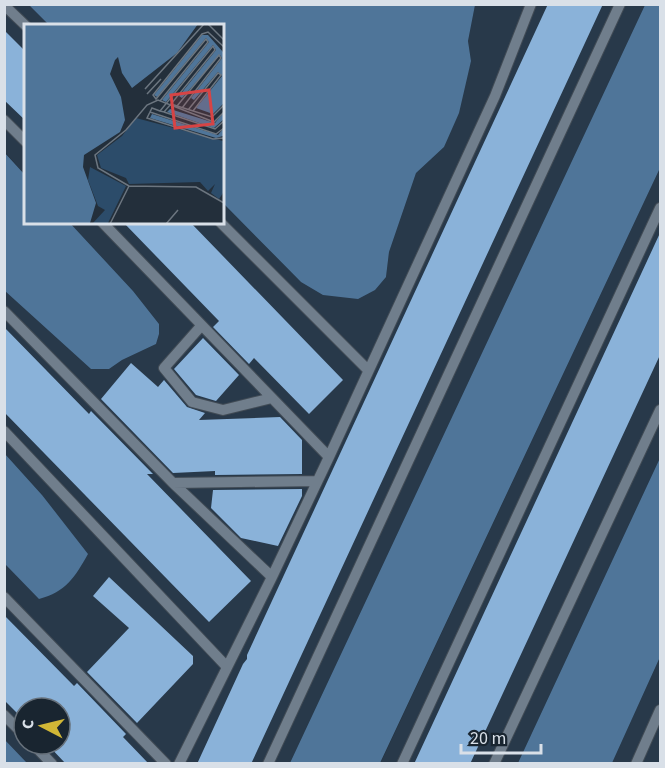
<svg xmlns="http://www.w3.org/2000/svg" width="665" height="768" font-family="'Source Sans 3',sans-serif">
	<style>
		.built { fill: #28394a; fill-rule: evenodd }
		.water { fill: #4f7599 }
		.building { fill: #8ab2d9 }
		.lines { fill: none; stroke-linecap: round; stroke-linejoin: round }
		.lane-casing { stroke: #414b55; stroke-width: 12 }
		.lane { stroke: #707e8c; stroke-width: 10 }
		.inset-road { fill: none; stroke: #6c7680; stroke-width: 1.5 }
		.view { fill: #d64445; fill-opacity: 0.15; stroke: #d64445; stroke-width: 3 }
		.inset-edge { fill: none; stroke: #d9e0e8; stroke-width: 3 }
	</style>
	<rect width="100%" height="100%" fill="#232f3b"/>
	<path class="built" d="M 5,5 L 29,5 L 49,25 L 26,26 L 25,175 L 5,152 Z
		M 475,5 L 645,5 L 290,763 L 27,763 L 5,740 L 5,564 L 39,598 L 42,495 L 5,454 L 5,291 L 91,369 L 109,369 L 122,360 L 156,344 L 159,334 L 159,324 L 133,291 L 69,222 L 222,222 L 222,202 L 301,282 L 386,277 L 389,252 L 416,173 L 444,147 L 471,61 L 468,41 ZM 24,708 L 60,708 L 60,744 L 24,744 Z
		M 660,168 L 660,458 L 518,763 L 380,764 Z
		M 660,657 L 660,763 L 612,763 Z"/>
	<path class="water" d="M 29,5 L 475,5 L 468,41 L 471,61 L 459,113 L 444,147 L 416,173 L 389,252 L 386,277 L 375,290 L 358,299 L 323,295 L 301,282 L 222,202 L 222,26 L 49,25 Z
		M 645,5 L 660,5 L 660,168 L 380,763 L 290,763 Z
		M 4,152 L 25,175 L 26,222 L 69,222 L 133,291 L 159,324 L 159,334 L 156,344 L 122,360 L 109,369 L 91,369 L 5,291 Z
		M 5,454 L 42,495 L 88,554 C 75,577 66,592 39,599 L 5,564 Z
		M 660,458 L 660,657 L 612,763 L 518,763 Z
		M 4,740 L 5,740 L 27,763 L 5,763 Z"/>
	<path class="building" d="M 548,4 L 603,4 L 251,764 L 197,764 L 243,664 L 247,659 L 247,655 Z
		M 4,30 L 26,52 L 26,121 L 4,100 Z
		M 123,222 L 190,222 L 343,380 L 309,414 L 254,358 L 249,364 L 213,327 L 219,321 Z
		M 660,233 L 660,355 L 470,764 L 414,764 Z
		M 4,327 L 89,414 L 91,411 L 153,474 L 147,474 L 251,581 L 209,622 L 4,412 Z
		M 203,338 L 239,375 L 216,401 L 196,395 L 174,369 Z
		M 131,363 L 158,387 L 164,380 L 187,407 L 205,413 L 199,420 L 280,417 L 302,440 L 302,474 L 215,475 L 215,471 L 173,473 L 101,399 Z
		M 302,489 L 302,496 L 278,546 L 241,538 L 211,508 L 213,490 Z
		M 109,577 L 193,656 L 193,664 L 137,723 L 87,672 L 129,628 L 93,596 Z
		M 4,615 L 74,686 L 77,683 L 126,734 L 123,737 L 149,764 L 66,764 L 47,744 L 60,744 L 60,708 L 24,708 L 24,720 L 4,700 Z"/>
	<g class="lines">
		<defs>
			<path id="lane" d="M 4,5 L 26,26
				M 4,120 L 26,142
				M 102,222 L 329,457
				M 220,222 L 368,370
				M 4,311 L 173,483 L 272,577
				M 201,326 L 164,368 L 192,402 L 223,410 L 272,398
				M 4,431 L 227,667
				M 173,483 L 317,481
				M 4,597 L 166,764
				M 4,715 L 24,735
				M 33,744 L 52,764
				M 179,764 L 272,577 L 329,457 L 495,96 L 531,4
				M 268,764 L 620,4
				M 402,764 L 660,208
				M 494,764 L 660,410
				M 636,764 L 660,710"/>
		</defs>
		<use href="#lane" class="lane-casing"/>
		<use href="#lane" class="lane"/>
	</g>
	<g transform="translate(24 24)">
		<rect width="200" height="200" fill="#232f3b"/>
		<path d="M 112,94 L 199,117 L 199,169 L 195,175 L 187,169 L 191,160 L 184,167 L 176,158 L 105,160 L 102,154 L 77,144 L 73,131 L 98,112 ZM 66,143 L 102,162 L 84,199 L 69,199 L 81,186 L 74,182 L 64,156 Z" fill="#2c4c6a"/>
		<path d="M 0,0 L 174,0 L 153,29 L 108,64 L 98,49 L 94,33 L 91,36 L 86,50 L 97,73 L 101,96 L 96,108 L 60,131 L 59,143 L 72,179 L 66,199 L 0,199 ZM 178,11 L 184,11 L 199,28 L 199,80 L 189,90 L 172,84 L 198,52 L 194,48 L 170,76 L 167,74 L 198,34 L 196,31 L 158,74 L 155,72 L 192,26 L 189,21 L 142,78 L 138,76 L 185,18 L 182,14 L 133,73 L 130,71 ZM 146,85 L 191,99 L 199,89 L 199,96 L 190,104 L 143,88 ZM 128,90 L 194,111 L 199,105 L 199,112 L 192,114 L 126,94 Z" fill="#4f7599"/>
		<path class="inset-road" d="M 184,0 L 200,16M 121,65 L 180,0M 123,70 L 137,55M 136,77 L 184,18 L 182,15 L 132,75 L 129,71 L 178,10 L 184,8 L 200,23M 147,80 L 140,88 L 136,87 L 189,22 L 191,26 L 147,80 L 188,93 L 200,81M 153,82 L 195,31 L 197,34 L 158,84M 164,86 L 194,49 L 197,51 L 169,87M 136,87 L 128,84 L 126,88 L 192,110 L 200,104M 126,88 L 123,94 L 189,115 L 200,114M 140,88 L 191,105 L 200,97M 105,162 L 74,144 L 71,131 L 102,106 L 123,81 L 134,76 L 190,98 L 200,88M 105,162 L 172,163 L 200,179M 86,200 L 105,162M 142,200 L 154,186"/>
		<path class="view" d="M 185,66 L 189,100 L 151,104 L 147,71 Z"/>
		<rect width="200" height="200" class="inset-edge"/>
	</g>
	<rect width="665" height="768" fill="none" stroke="#d9e0e8" stroke-width="12"/>
	<g transform="translate(42 726) rotate(277)"><circle r="28" fill="#192530" stroke="#66707a" stroke-width="1.5"/>
	<path d="M0-4.5L10 22L0 15L-10 22Z" fill="#d1b736"/>
	<text y="-9" font-size="16" font-weight="bold" text-anchor="middle" fill="#d9e0e8">С</text>
	</g>
	<path d="M461 744v9h80v-9" fill="none" stroke="#d9e0e8" stroke-width="3"/>
	<text x="470" y="744" font-size="18" fill="#d9e0e8" stroke="#192530" stroke-width="4.5" paint-order="stroke">20 m</text>
</svg>
